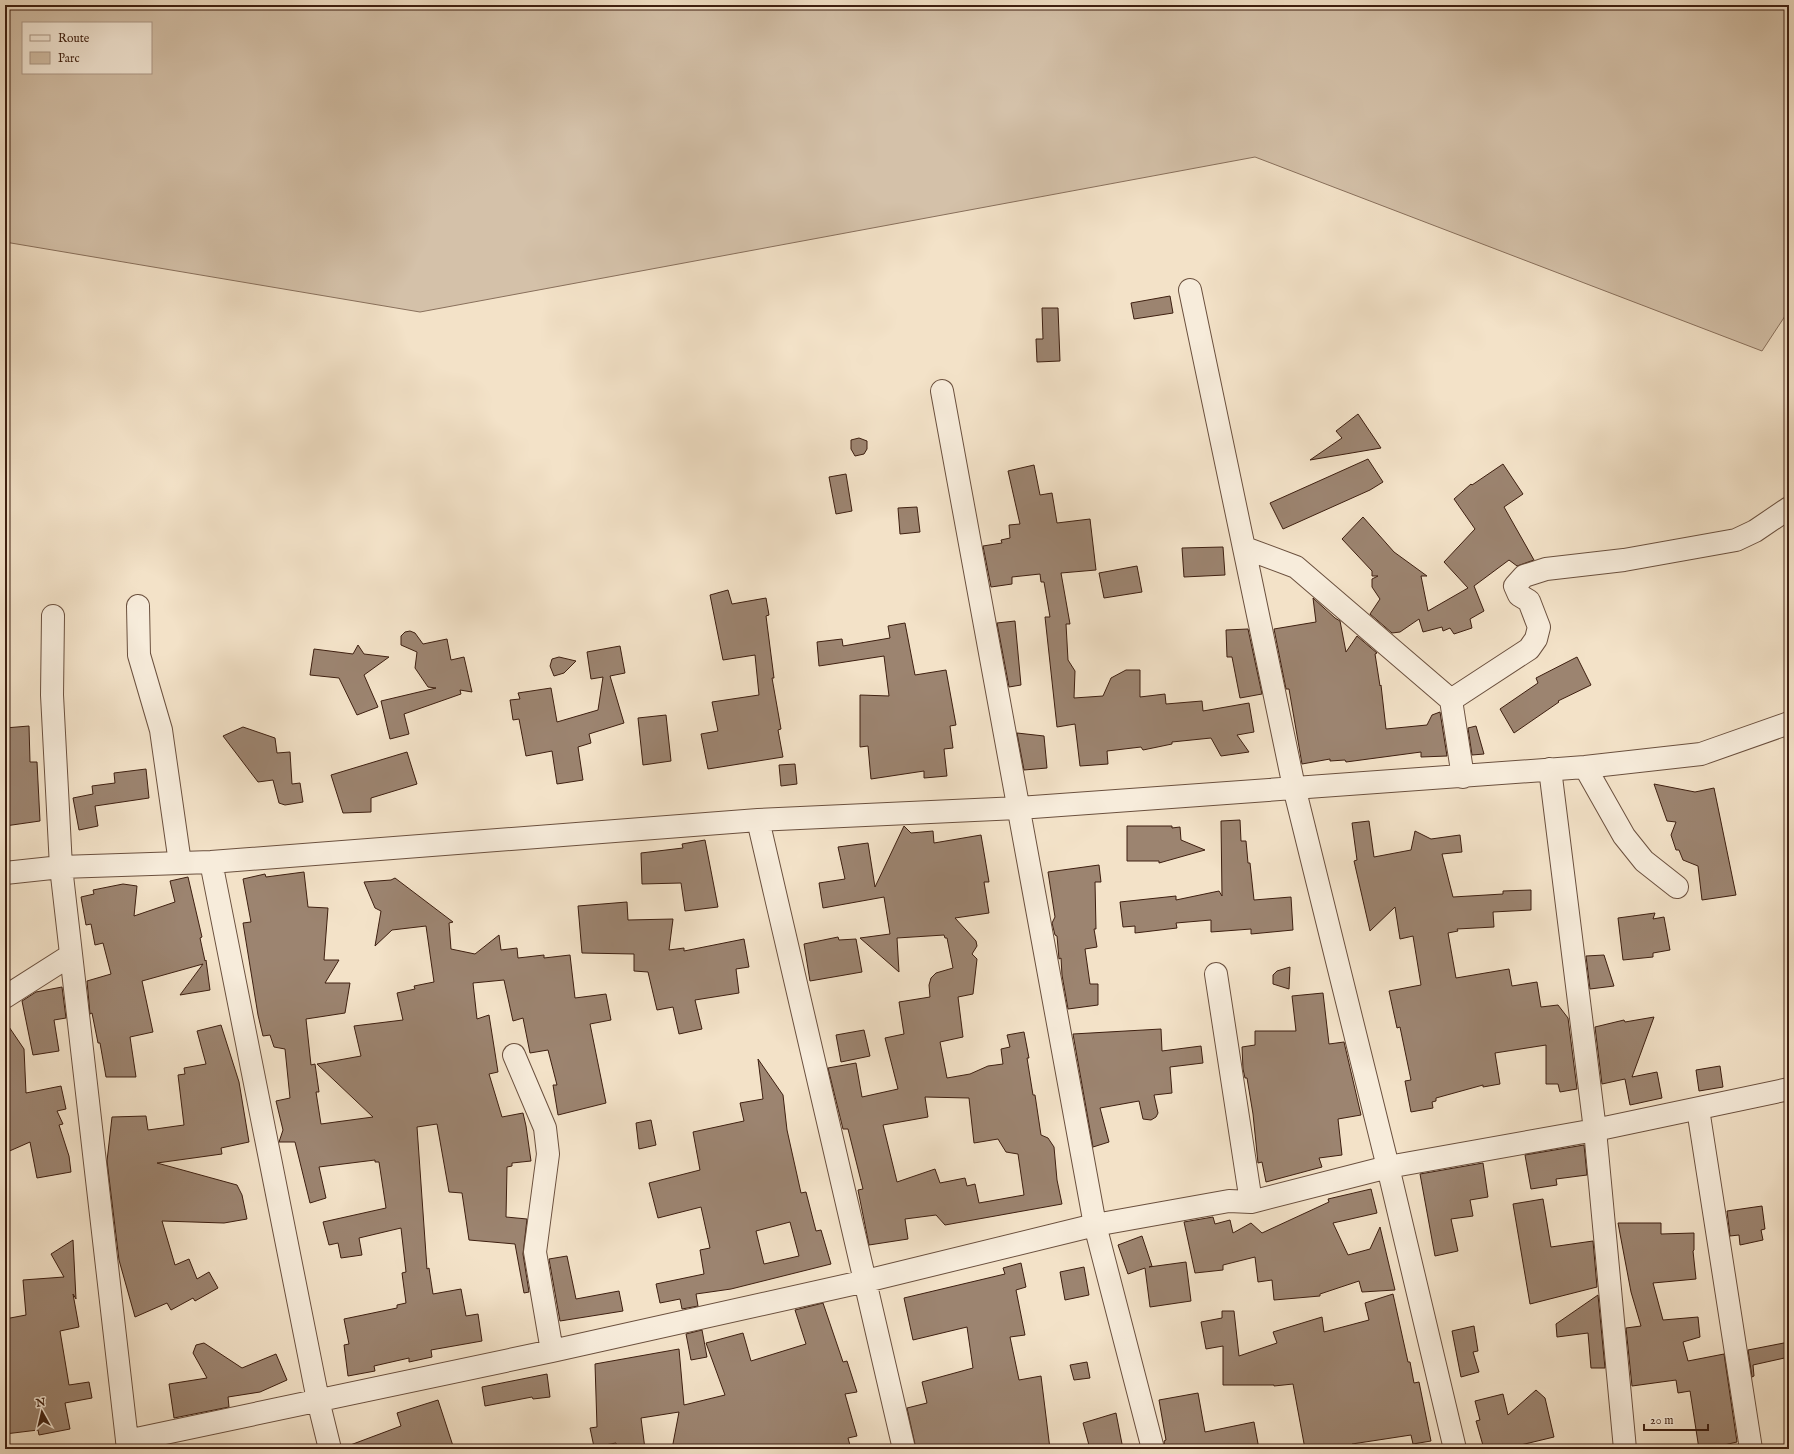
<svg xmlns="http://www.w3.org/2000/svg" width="1794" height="1454" font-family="'IM FELL English',serif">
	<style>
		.green { fill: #d4c1a9; stroke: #89705c; fill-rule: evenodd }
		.building { fill: #9c8470; stroke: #3e1f10; fill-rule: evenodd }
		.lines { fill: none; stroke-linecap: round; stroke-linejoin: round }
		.minor-casing { stroke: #6b503e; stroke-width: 24 }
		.minor { stroke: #f7ecdb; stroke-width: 22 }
	</style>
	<rect width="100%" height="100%" fill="#f3e2c8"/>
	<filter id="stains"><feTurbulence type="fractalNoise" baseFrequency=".005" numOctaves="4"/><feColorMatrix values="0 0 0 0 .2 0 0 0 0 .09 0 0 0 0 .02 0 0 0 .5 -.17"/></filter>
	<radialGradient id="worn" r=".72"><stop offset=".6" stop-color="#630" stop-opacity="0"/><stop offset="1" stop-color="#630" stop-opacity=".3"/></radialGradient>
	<path class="green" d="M 5,5 L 1789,5 L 1789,310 L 1762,351 L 1255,157 L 420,312 L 5,242 ZM 23,23 L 151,23 L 151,73 L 23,73 Z"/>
	<path class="building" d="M 1170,296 L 1173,313 L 1134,319 L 1131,303 Z
		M 1042,308 L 1058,308 L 1060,361 L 1037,362 L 1036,339 L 1043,339 Z
		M 1358,414 L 1381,448 L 1310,460 L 1342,438 L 1336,431 Z
		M 859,438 L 867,441 L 867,449 L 864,454 L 855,456 L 851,449 L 851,440 Z
		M 1368,459 L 1383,482 L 1370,490 L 1283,529 L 1270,503 Z
		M 1503,464 L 1523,494 L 1504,507 L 1534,560 L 1517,566 L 1509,560 L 1474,586 L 1484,611 L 1470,619 L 1472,628 L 1454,634 L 1450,628 L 1443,631 L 1442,627 L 1423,632 L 1419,619 L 1400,632 L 1392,633 L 1370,614 L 1380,599 L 1372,587 L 1372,579 L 1378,576 L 1372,576 L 1372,571 L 1342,539 L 1363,517 L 1394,552 L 1427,576 L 1421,576 L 1428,611 L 1468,588 L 1444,562 L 1475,529 L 1454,499 L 1471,484 L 1472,485 Z
		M 1034,465 L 1040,495 L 1052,493 L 1057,523 L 1090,519 L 1096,570 L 1061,573 L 1070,624 L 1066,624 L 1068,660 L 1075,671 L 1074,698 L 1103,696 L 1111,678 L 1126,670 L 1140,670 L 1140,697 L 1165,694 L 1166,704 L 1202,701 L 1203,711 L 1249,703 L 1254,732 L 1237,735 L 1249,752 L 1221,756 L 1211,738 L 1172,742 L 1172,744 L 1143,750 L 1141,747 L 1107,751 L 1108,764 L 1080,766 L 1075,724 L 1057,727 L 1045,617 L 1050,617 L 1044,582 L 1041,582 L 1040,574 L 1012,577 L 1012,584 L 991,587 L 983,546 L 1002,543 L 1001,540 L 1010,538 L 1009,525 L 1020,524 L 1008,471 Z
		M 846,474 L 852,511 L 836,514 L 829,477 Z
		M 917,507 L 920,532 L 900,534 L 898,508 Z
		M 1223,547 L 1225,575 L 1184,577 L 1182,548 Z
		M 1137,566 L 1142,592 L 1104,598 L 1099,573 Z
		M 728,590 L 732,604 L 766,598 L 769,615 L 766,616 L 774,678 L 772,678 L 781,729 L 778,730 L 783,757 L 708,769 L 701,734 L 718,731 L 712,702 L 759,695 L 755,655 L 723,660 L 710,595 Z
		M 1313,598 L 1335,618 L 1340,621 L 1346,652 L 1357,636 L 1377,653 L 1375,654 L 1380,686 L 1381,685 L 1386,729 L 1427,725 L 1432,715 L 1440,712 L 1447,756 L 1421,757 L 1421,752 L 1346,762 L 1345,760 L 1330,761 L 1330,759 L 1302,764 L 1289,689 L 1286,689 L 1274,629 L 1316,622 Z
		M 1015,621 L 1021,685 L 1009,687 L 997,623 Z
		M 905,623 L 915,675 L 946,670 L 956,725 L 950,726 L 953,748 L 944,749 L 947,776 L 924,778 L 924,771 L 871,779 L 868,746 L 860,747 L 860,695 L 889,696 L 884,656 L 819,666 L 817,642 L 842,639 L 843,646 L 890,638 L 888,626 Z
		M 1248,629 L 1262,694 L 1240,698 L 1232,657 L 1227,657 L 1226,630 Z
		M 410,631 L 415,633 L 423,644 L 447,639 L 451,660 L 464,657 L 472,692 L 460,690 L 461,694 L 404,714 L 409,734 L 390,739 L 381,701 L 436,688 L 428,687 L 415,668 L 417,652 L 401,645 L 401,636 L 405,632 Z
		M 358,645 L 364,654 L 389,657 L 364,675 L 378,707 L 357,715 L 339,678 L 310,675 L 314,649 L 353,654 Z
		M 620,646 L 625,673 L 610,676 L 624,723 L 589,734 L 591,743 L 578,747 L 583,780 L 557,784 L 552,751 L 526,756 L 519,719 L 513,720 L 510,700 L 520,699 L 518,693 L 551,688 L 557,722 L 598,710 L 603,677 L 591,679 L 587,652 Z
		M 559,657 L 576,661 L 564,673 L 554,676 L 550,666 L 552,659 Z
		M 1577,657 L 1591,685 L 1558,701 L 1559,702 L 1514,733 L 1500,709 L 1538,683 L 1536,678 Z
		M 666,715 L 671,761 L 643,765 L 638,718 Z
		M 29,726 L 30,762 L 37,762 L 40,821 L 5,826 L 5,728 Z
		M 1476,726 L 1484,754 L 1472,755 L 1468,728 Z
		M 243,727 L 275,738 L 277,753 L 290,752 L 292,784 L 300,783 L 303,802 L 285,805 L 279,803 L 273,780 L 258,782 L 223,736 Z
		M 1017,733 L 1044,736 L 1047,768 L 1024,770 Z
		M 407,752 L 417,784 L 371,798 L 371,812 L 343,813 L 331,775 Z
		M 795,764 L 797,784 L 781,786 L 779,765 Z
		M 146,769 L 149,798 L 95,806 L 98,826 L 79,830 L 73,798 L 93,794 L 92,786 L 115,783 L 114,773 Z
		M 1654,784 L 1695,792 L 1714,788 L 1736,895 L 1702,900 L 1698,866 L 1683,860 L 1679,850 L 1676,850 L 1671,835 L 1676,822 L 1667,821 Z
		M 1240,820 L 1241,841 L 1246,841 L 1248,863 L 1250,863 L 1254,900 L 1291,897 L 1293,930 L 1251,934 L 1251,929 L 1211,932 L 1211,920 L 1176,923 L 1177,928 L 1135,933 L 1135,926 L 1123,927 L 1120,902 L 1176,896 L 1176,900 L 1219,891 L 1222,896 L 1221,821 Z
		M 1369,821 L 1374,857 L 1411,850 L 1415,831 L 1431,839 L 1460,835 L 1462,852 L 1442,854 L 1453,897 L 1503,894 L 1503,891 L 1531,890 L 1531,910 L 1493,912 L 1494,927 L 1457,929 L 1458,931 L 1448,933 L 1456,978 L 1509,969 L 1512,986 L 1537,982 L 1541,1007 L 1558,1005 L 1568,1018 L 1577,1089 L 1560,1092 L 1558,1084 L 1546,1084 L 1546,1045 L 1495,1053 L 1500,1084 L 1483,1087 L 1483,1085 L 1436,1098 L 1436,1101 L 1432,1102 L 1433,1108 L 1411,1112 L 1405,1081 L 1411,1080 L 1400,1027 L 1397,1028 L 1389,991 L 1421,985 L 1413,936 L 1400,939 L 1395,907 L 1370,931 L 1354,861 L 1357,860 L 1352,823 Z
		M 904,826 L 911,833 L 933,831 L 934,843 L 981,835 L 989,882 L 984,882 L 989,913 L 955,918 L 976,941 L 977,946 L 972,954 L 977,959 L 973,994 L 958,997 L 963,1037 L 940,1042 L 947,1078 L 970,1074 L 988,1066 L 1003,1064 L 1001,1049 L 1010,1047 L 1007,1035 L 1024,1032 L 1029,1058 L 1027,1058 L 1033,1095 L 1035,1095 L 1041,1135 L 1048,1138 L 1054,1147 L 1057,1180 L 1062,1204 L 945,1225 L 936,1215 L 905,1219 L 908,1239 L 869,1245 L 858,1190 L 863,1189 L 848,1129 L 843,1129 L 828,1068 L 856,1063 L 862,1097 L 898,1089 L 885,1038 L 904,1034 L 899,1002 L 930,997 L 929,985 L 931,978 L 936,973 L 953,968 L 947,938 L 945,938 L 944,935 L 897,938 L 899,972 L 860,938 L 890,934 L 884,897 L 823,908 L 819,883 L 845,879 L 838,847 L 868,843 L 875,887 ZM 925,1097 L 969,1098 L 974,1143 L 998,1139 L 1006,1152 L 1018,1154 L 1024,1195 L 979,1203 L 975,1184 L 967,1186 L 965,1178 L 940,1183 L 935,1169 L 897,1182 L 883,1125 L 928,1117 Z
		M 1127,826 L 1172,826 L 1172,828 L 1180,827 L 1181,840 L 1205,850 L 1159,863 L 1159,861 L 1127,861 Z
		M 705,840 L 718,907 L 685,911 L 681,883 L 642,884 L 641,853 L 683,848 L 682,844 Z
		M 1099,865 L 1101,882 L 1095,882 L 1096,929 L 1094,929 L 1097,947 L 1085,949 L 1090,984 L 1098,984 L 1098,1005 L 1068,1009 L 1062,975 L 1061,958 L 1059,959 L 1057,936 L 1055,935 L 1052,923 L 1055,917 L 1048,872 Z
		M 304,872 L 308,907 L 328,908 L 324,960 L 339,960 L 325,983 L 350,983 L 345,1013 L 306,1019 L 311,1065 L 315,1064 L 319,1092 L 316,1092 L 321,1124 L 373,1117 L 317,1064 L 361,1056 L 354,1026 L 403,1020 L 397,993 L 415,989 L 414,986 L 434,982 L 426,926 L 392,930 L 375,946 L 381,911 L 375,908 L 364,882 L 391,880 L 395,878 L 453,922 L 449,923 L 451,949 L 475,954 L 499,935 L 501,950 L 517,948 L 518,958 L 544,955 L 544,958 L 570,955 L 575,998 L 606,994 L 611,1020 L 590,1024 L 606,1103 L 558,1115 L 553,1085 L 557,1085 L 548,1050 L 530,1053 L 523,1018 L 513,1021 L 504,980 L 473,983 L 477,1019 L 489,1015 L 498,1072 L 489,1074 L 502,1117 L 523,1113 L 526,1126 L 531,1161 L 512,1163 L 512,1166 L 507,1167 L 506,1217 L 527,1219 L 523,1254 L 529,1292 L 524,1293 L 515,1244 L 469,1240 L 462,1193 L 449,1192 L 437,1124 L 417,1127 L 427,1269 L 429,1268 L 433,1294 L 461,1289 L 466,1316 L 478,1314 L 482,1341 L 431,1350 L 432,1357 L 409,1362 L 409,1358 L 374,1366 L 375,1371 L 348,1376 L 344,1345 L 349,1344 L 344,1319 L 397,1308 L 397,1305 L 406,1303 L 402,1273 L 406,1272 L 401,1228 L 359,1238 L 362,1255 L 341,1258 L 338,1243 L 329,1245 L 323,1222 L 386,1208 L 379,1162 L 375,1162 L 375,1160 L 319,1167 L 326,1198 L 310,1203 L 295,1142 L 279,1142 L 283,1130 L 276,1101 L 290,1098 L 285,1049 L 274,1047 L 270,1035 L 263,1036 L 258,1015 L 243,923 L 251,922 L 243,879 L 265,874 L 266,877 Z
		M 188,877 L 202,937 L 200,938 L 205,961 L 206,960 L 210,990 L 180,995 L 203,964 L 142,981 L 153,1032 L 130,1037 L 136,1077 L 106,1077 L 100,1043 L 98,1043 L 92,1013 L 90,1014 L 87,981 L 111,974 L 103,943 L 95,945 L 91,924 L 86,925 L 81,897 L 94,894 L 93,890 L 123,884 L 137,886 L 134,916 L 175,902 L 170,881 Z
		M 627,902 L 628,920 L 673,919 L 669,950 L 684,948 L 684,951 L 744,939 L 749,967 L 736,969 L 739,993 L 695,1000 L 702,1029 L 679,1034 L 673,1007 L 657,1010 L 648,972 L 634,971 L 634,954 L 582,953 L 578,906 Z
		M 1655,913 L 1653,919 L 1664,917 L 1670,950 L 1653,953 L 1653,957 L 1623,960 L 1618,918 Z
		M 838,937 L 839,940 L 856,939 L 862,972 L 810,981 L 804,944 Z
		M 1604,955 L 1614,986 L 1590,989 L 1586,956 Z
		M 1290,967 L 1289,989 L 1273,984 L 1273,975 L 1277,971 Z
		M 62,987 L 66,1018 L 54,1020 L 59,1051 L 33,1055 L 22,1001 L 36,992 Z
		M 1323,993 L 1329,1044 L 1344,1042 L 1361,1115 L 1338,1119 L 1342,1155 L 1319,1158 L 1322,1167 L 1266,1182 L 1262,1162 L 1258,1163 L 1253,1114 L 1247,1078 L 1245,1078 L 1243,1069 L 1242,1047 L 1255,1045 L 1255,1031 L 1296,1031 L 1292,996 Z
		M 1654,1017 L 1632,1077 L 1657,1072 L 1662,1098 L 1630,1105 L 1625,1079 L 1602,1084 L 1595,1027 L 1624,1020 L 1625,1022 Z
		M 5,1021 L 24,1049 L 26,1093 L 61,1086 L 66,1109 L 57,1111 L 63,1124 L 59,1125 L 69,1156 L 71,1172 L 37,1178 L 30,1142 L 5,1153 Z
		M 221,1025 L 239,1082 L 249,1142 L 221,1148 L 222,1154 L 157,1163 L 237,1185 L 242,1195 L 247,1219 L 224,1223 L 162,1221 L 175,1265 L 189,1259 L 197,1279 L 209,1272 L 218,1288 L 195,1301 L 193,1298 L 171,1310 L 167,1303 L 135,1317 L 119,1260 L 107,1161 L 112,1117 L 146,1116 L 148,1130 L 184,1125 L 178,1075 L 185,1074 L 184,1068 L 206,1064 L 197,1031 Z
		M 1161,1029 L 1162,1051 L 1201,1046 L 1203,1063 L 1170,1067 L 1172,1093 L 1154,1095 L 1158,1113 L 1156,1117 L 1151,1120 L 1143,1119 L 1139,1101 L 1100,1108 L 1109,1142 L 1093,1147 L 1073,1034 Z
		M 864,1030 L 870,1056 L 841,1062 L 836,1035 Z
		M 758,1059 L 783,1095 L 787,1130 L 801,1193 L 806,1192 L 816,1231 L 821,1230 L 831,1264 L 731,1289 L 696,1294 L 698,1306 L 682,1309 L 680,1299 L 660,1303 L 656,1284 L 704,1274 L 700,1250 L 710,1248 L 701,1207 L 658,1218 L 649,1183 L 700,1170 L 693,1132 L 744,1121 L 740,1103 L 763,1099 ZM 790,1222 L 799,1256 L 764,1264 L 756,1231 Z
		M 1720,1066 L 1723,1087 L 1699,1091 L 1696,1070 Z
		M 651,1120 L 656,1145 L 639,1149 L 636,1123 Z
		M 1584,1145 L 1587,1175 L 1556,1179 L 1557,1185 L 1531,1189 L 1525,1155 Z
		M 1483,1163 L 1488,1197 L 1470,1200 L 1473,1216 L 1451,1219 L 1458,1251 L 1435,1256 L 1420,1174 Z
		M 1371,1189 L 1377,1213 L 1333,1223 L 1348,1255 L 1370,1249 L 1380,1227 L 1395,1290 L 1362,1292 L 1359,1281 L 1320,1294 L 1320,1296 L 1274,1300 L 1272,1280 L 1258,1282 L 1255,1257 L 1223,1265 L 1223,1270 L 1195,1273 L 1184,1222 L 1213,1217 L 1215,1224 L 1230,1220 L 1233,1233 L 1251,1223 L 1262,1233 L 1329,1202 L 1328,1199 Z
		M 1543,1199 L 1551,1247 L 1593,1241 L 1597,1287 L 1530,1304 L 1513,1204 Z
		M 1762,1206 L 1765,1229 L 1761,1230 L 1763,1240 L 1740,1245 L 1739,1235 L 1730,1236 L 1727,1211 Z
		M 1618,1223 L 1661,1223 L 1661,1234 L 1694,1233 L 1694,1250 L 1693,1251 L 1696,1279 L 1653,1283 L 1663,1320 L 1698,1317 L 1700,1337 L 1683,1342 L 1688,1361 L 1724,1354 L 1737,1442 L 1707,1449 L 1699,1449 L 1690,1391 L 1678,1393 L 1676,1380 L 1632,1386 L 1626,1328 L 1641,1326 L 1631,1292 Z
		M 1142,1236 L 1152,1266 L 1149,1267 L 1186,1262 L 1191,1301 L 1150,1307 L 1145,1268 L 1128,1274 L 1118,1245 Z
		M 73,1240 L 76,1299 L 73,1294 L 79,1327 L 60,1331 L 69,1385 L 89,1382 L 92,1398 L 65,1403 L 70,1429 L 39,1435 L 38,1430 L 5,1434 L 5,1319 L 26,1315 L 23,1280 L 64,1277 L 51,1254 Z
		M 567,1256 L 576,1299 L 619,1291 L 623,1311 L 560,1321 L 549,1259 Z
		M 1021,1263 L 1026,1287 L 1016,1290 L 1025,1335 L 1010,1337 L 1019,1380 L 1041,1376 L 1050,1449 L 916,1449 L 907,1408 L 927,1403 L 922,1382 L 973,1368 L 967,1327 L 913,1340 L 904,1298 L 1005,1274 L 1003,1268 Z
		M 1084,1267 L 1089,1295 L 1065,1300 L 1060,1272 Z
		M 1393,1294 L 1408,1362 L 1410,1362 L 1414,1383 L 1419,1382 L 1431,1441 L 1413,1444 L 1411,1435 L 1352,1444 L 1353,1449 L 1305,1449 L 1293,1384 L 1274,1386 L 1274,1385 L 1223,1385 L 1223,1346 L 1206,1349 L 1201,1322 L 1222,1318 L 1222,1311 L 1234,1311 L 1239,1356 L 1277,1343 L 1273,1332 L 1322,1317 L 1324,1332 L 1369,1320 L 1365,1303 Z
		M 1598,1295 L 1605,1368 L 1591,1368 L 1588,1333 L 1557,1337 L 1556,1324 Z
		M 823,1303 L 843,1362 L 847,1361 L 857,1392 L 845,1394 L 857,1436 L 848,1438 L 851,1449 L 672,1449 L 679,1412 L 641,1418 L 645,1449 L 617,1449 L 616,1443 L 594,1447 L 590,1428 L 597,1427 L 595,1364 L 679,1349 L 684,1405 L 725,1395 L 706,1343 L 743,1333 L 751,1361 L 806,1344 L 795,1310 Z
		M 1474,1326 L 1478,1351 L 1473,1352 L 1479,1372 L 1461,1377 L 1452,1331 Z
		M 702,1330 L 707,1357 L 691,1360 L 686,1334 Z
		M 1789,1342 L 1789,1357 L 1753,1365 L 1754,1376 L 1752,1377 L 1748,1350 Z
		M 204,1343 L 242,1368 L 276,1354 L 287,1380 L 260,1392 L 228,1397 L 229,1407 L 174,1418 L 169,1384 L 207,1378 L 193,1353 L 196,1345 Z
		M 1087,1362 L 1090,1378 L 1074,1380 L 1070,1365 Z
		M 547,1374 L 550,1397 L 533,1399 L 532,1397 L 485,1406 L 482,1387 Z
		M 1536,1390 L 1545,1398 L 1554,1437 L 1504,1449 L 1484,1449 L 1476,1421 L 1480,1420 L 1475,1401 L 1503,1394 L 1508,1415 Z
		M 1198,1393 L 1205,1432 L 1254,1422 L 1259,1449 L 1165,1449 L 1164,1441 L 1166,1440 L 1159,1400 Z
		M 438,1400 L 454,1449 L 345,1449 L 345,1447 L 401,1426 L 397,1413 Z
		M 1116,1413 L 1123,1449 L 1090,1449 L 1083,1423 Z"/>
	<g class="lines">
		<defs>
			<path id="minor" d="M 1190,290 L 1294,787 L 1388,1167 L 1455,1449
				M 942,391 L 1095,1225 L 1153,1449
				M 1245,548 L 1296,567 L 1451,700 L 1463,777
				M 138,606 L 139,655 L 161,730 L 180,863
				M 53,616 L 52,695 L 61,867 L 128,1449
				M 1451,700 L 1529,649 L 1536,639 L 1539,627 L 1529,601 L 1519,595 L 1515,586 L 1524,576 L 1546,569 L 1624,560 L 1736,540 L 1755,531 L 1789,508
				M 1585,767 L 1624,836 L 1644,861 L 1677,887
				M 1550,769 L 1595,1130 L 1625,1449
				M 758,820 L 904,1449
				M 211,862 L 318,1400 L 330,1449
				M 5,873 L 61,867 L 211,862 L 758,820 L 1019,808 L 1585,767 L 1701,754 L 1789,723
				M 1216,974 L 1251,1202
				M 5,997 L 71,955
				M 514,1055 L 545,1128 L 548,1154 L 535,1252 L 552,1351
				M 1698,1109 L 1751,1449
				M 127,1441 L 552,1351 L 866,1281 L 1095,1225 L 1229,1201 L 1251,1202 L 1388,1167 L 1595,1130 L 1789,1089"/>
		</defs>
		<use href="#minor" class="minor-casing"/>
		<use href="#minor" class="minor"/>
	</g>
	<rect width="1794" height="1454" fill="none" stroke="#f3e2c8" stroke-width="20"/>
	<rect x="6" y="6" width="1782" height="1442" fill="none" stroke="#3e1f10" stroke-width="2"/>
	<rect x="10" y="10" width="1774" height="1434" fill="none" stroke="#3e1f10"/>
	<rect x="22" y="22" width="130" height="52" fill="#f7ecdb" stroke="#ad9a8a"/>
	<rect x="30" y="35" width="20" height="6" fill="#f7ecdb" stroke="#ad9a8a"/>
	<text x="58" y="42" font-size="12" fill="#3e1f10">Route</text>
	<rect x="30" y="52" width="20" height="12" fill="#d4c1a9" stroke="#ad9a8a"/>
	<text x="58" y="62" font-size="12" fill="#3e1f10">Parc</text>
	<g transform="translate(42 1412) rotate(352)" stroke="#f7ecdb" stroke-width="3" paint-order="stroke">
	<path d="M0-3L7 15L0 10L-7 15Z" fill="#3e1f10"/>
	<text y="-6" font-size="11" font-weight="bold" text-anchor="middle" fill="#3e1f10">N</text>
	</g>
	<path d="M1644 1424v6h64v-6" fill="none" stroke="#3e1f10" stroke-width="2"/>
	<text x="1650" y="1424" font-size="12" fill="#3e1f10" stroke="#f7ecdb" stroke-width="3" paint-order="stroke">20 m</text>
	<rect width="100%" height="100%" filter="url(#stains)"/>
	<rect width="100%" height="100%" fill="url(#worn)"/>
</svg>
